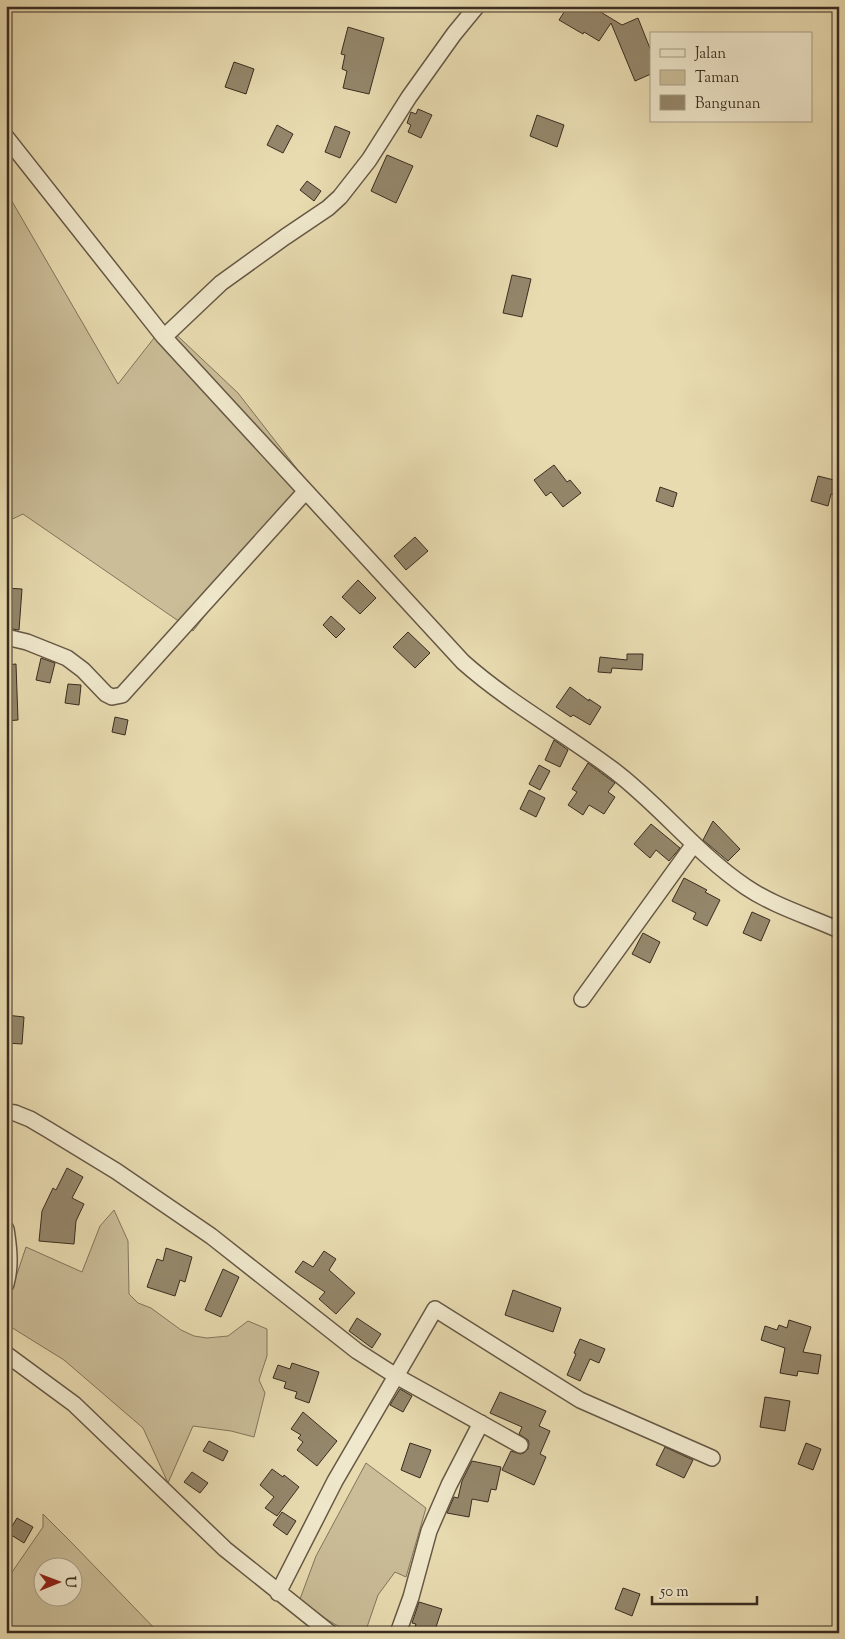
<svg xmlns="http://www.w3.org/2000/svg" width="845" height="1639" font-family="'Sorts Mill Goudy',serif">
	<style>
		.green { fill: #cabd98; stroke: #82755c; fill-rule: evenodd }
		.building { fill: #94876b; stroke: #3a2d21 }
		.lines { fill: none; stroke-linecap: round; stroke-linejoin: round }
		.minor-casing { stroke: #665845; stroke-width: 18 }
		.minor { stroke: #f0e8cc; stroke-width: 15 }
	</style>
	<rect width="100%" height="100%" fill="#e8dbb0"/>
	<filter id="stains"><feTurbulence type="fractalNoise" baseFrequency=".004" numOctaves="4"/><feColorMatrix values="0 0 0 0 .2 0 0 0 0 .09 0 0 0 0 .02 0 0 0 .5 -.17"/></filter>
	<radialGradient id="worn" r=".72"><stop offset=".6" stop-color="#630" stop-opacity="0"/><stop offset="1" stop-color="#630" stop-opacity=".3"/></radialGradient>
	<path class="green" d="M 6,191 L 118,384 L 165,324 L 238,393 L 308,483 L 193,631 L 23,514 L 6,522 Z
		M 114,1210 L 128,1241 L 129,1294 L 138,1303 L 151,1308 L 181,1330 L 194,1336 L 207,1338 L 228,1336 L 248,1321 L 267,1329 L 267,1356 L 259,1380 L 265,1393 L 254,1437 L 231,1431 L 193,1426 L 168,1483 L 143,1428 L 64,1360 L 6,1324 L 6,1307 L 26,1247 L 82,1272 L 100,1226 Z
		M 366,1463 L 426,1508 L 406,1577 L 395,1572 L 378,1595 L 365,1633 C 339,1633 319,1613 300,1599 L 316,1556 Z
		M 43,1514 L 71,1542 L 159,1633 L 6,1633 L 6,1587 L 10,1575 L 43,1527 ZM 72,1566 L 72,1596 L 42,1596 L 42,1566 Z"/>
	<path class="building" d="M 568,6 L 588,6 L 598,12 L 599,11 L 622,25 L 638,18 L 651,51 L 651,74 L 635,81 L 611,23 L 599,41 L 584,32 L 583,34 L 559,20 Z
		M 348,27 L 384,38 L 369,94 L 343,88 L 347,71 L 342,69 L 345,55 L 341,54 Z
		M 234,62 L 254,69 L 246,94 L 225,87 Z
		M 418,109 L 432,115 L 421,138 L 408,132 L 411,125 L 407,123 L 411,112 L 416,114 Z
		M 537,115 L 564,125 L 557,147 L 530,136 Z
		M 277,125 L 293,134 L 283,153 L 267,145 Z
		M 335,126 L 350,132 L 340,158 L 325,152 Z
		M 387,155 L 413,166 L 396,203 L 371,191 Z
		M 307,181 L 321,191 L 314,201 L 300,190 Z
		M 512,275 L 531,279 L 522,317 L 503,313 Z
		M 554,465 L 567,482 L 570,480 L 581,493 L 563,507 L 551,492 L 546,496 L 534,480 Z
		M 818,476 L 834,480 L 833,483 L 839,485 L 839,496 L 831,494 L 828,506 L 811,501 Z
		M 660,487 L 677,493 L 673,507 L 656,501 Z
		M 415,537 L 428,551 L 406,570 L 394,556 Z
		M 358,580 L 376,598 L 360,614 L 342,597 Z
		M 6,588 L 22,589 L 19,630 L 6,628 Z
		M 331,616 L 345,629 L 336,638 L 323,625 Z
		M 408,632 L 430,653 L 415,668 L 393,647 Z
		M 627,654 L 643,654 L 642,670 L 612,668 L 611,673 L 598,672 L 600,657 L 627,660 Z
		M 41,658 L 55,663 L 50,683 L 36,680 Z
		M 16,664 L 18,720 L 6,721 L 6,665 Z
		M 68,684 L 81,685 L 79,705 L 65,703 Z
		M 570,687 L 589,701 L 589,699 L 601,707 L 590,725 L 573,715 L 571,717 L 556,707 Z
		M 115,717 L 128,720 L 125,735 L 112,732 Z
		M 554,740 L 568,750 L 560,767 L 545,760 Z
		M 588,763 L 615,783 L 608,792 L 615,797 L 604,814 L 589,805 L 583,815 L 568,805 L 577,792 L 572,789 Z
		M 539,765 L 550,771 L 540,790 L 529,784 Z
		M 529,790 L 545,798 L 536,817 L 520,809 Z
		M 713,821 L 740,849 L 728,861 L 703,840 Z
		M 651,824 L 680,848 L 669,861 L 656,850 L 650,858 L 634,844 Z
		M 684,878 L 707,890 L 705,892 L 720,900 L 707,926 L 693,919 L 696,913 L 672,901 Z
		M 752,912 L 770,920 L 761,941 L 743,933 Z
		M 643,933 L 660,942 L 650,963 L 632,954 Z
		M 6,1015 L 24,1017 L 22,1044 L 6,1043 Z
		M 67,1168 L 83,1177 L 72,1198 L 84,1204 L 76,1221 L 74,1244 L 39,1241 L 42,1211 L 53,1188 L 56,1190 Z
		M 166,1248 L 192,1257 L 185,1282 L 180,1280 L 175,1296 L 147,1287 L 157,1259 L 163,1261 Z
		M 324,1251 L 336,1259 L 329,1270 L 355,1293 L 336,1314 L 319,1299 L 325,1292 L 295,1272 L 303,1261 L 313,1267 Z
		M 223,1269 L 239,1277 L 221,1317 L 205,1310 Z
		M 513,1290 L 561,1308 L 553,1332 L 505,1315 Z
		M 357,1318 L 381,1334 L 372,1348 L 349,1331 Z
		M 789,1320 L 811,1327 L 803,1352 L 821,1355 L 818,1374 L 798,1371 L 797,1376 L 780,1373 L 785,1348 L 761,1340 L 765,1326 L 777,1330 L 779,1325 L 787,1328 Z
		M 580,1339 L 605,1349 L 599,1363 L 590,1359 L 580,1381 L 567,1375 L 576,1354 L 574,1353 Z
		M 292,1363 L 319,1372 L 309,1403 L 295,1398 L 297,1392 L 284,1388 L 286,1382 L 273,1378 L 278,1365 L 290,1369 Z
		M 400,1389 L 412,1396 L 403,1412 L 390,1405 Z
		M 500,1392 L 546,1411 L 539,1426 L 550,1431 L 540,1454 L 546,1457 L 534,1485 L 502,1470 L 511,1451 L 520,1454 L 524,1453 L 528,1449 L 529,1444 L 528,1440 L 519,1434 L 522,1427 L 490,1413 Z
		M 765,1397 L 790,1401 L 785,1431 L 760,1427 Z
		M 303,1412 L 337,1441 L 317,1466 L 297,1450 L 303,1442 L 298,1438 L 301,1435 L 291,1429 Z
		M 209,1441 L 228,1451 L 223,1461 L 203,1451 Z
		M 410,1443 L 431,1450 L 420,1478 L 401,1470 Z
		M 806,1443 L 821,1449 L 813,1470 L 798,1464 Z
		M 665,1447 L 693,1460 L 684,1478 L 656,1465 Z
		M 472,1461 L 501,1467 L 496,1490 L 491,1489 L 488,1502 L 472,1499 L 469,1517 L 447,1513 L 454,1497 L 458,1498 L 462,1481 Z
		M 272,1469 L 283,1477 L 284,1475 L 299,1487 L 277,1516 L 265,1508 L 274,1497 L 260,1485 Z
		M 192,1472 L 208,1483 L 200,1493 L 184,1482 Z
		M 282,1512 L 296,1521 L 287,1535 L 273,1525 Z
		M 17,1518 L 33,1527 L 24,1543 L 8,1533 Z
		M 623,1588 L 640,1594 L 632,1616 L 615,1609 Z
		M 419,1602 L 442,1609 L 434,1633 L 413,1633 L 416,1624 L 412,1623 Z"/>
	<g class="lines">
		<defs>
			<path id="minor" d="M 6,137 L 164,337 L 463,662 C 509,703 563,732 612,769 C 659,804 696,853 746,887 C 774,906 808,916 839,930
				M 164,337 L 221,283 L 285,237 L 328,208 L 340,197 L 369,160 L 409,97 L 454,34 L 477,6
				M 6,637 L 27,642 L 67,658 L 83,670 L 106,694 L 112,697 L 122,695 L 305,492
				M 582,999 L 694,844
				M 6,1112 L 15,1113 L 30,1119 L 47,1129 L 116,1171 L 211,1236 L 357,1351 L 396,1376 L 520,1445
				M 6,1229 C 9,1248 11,1266 6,1284
				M 6,1354 L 74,1404 L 225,1549 L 330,1633
				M 278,1593 L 335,1481 L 435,1309 L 580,1400 L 712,1458
				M 398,1633 L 411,1597 L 429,1531 L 449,1485 L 481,1423"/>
		</defs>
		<use href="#minor" class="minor-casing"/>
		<use href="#minor" class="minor"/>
	</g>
	<rect width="845" height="1639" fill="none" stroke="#e8dbb0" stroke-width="25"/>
	<rect x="8" y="8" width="830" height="1624" fill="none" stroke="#3a2d21" stroke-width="2.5"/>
	<rect x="12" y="12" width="820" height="1614" fill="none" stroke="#3a2d21"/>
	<rect x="650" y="32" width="162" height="90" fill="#f0e8cc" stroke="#a79d88"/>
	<rect x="660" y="49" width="25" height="8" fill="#f0e8cc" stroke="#a79d88"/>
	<text x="695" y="58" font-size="15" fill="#3a2d21">Jalan</text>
	<rect x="660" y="70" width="25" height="15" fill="#cabd98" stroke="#a79d88"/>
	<text x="695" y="82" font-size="15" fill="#3a2d21">Taman</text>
	<rect x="660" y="95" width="25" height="15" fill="#94876b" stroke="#a79d88"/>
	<text x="695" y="108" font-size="15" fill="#3a2d21">Bangunan</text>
	<g transform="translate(58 1582) rotate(89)"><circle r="24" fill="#f0e8cc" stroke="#a79d88"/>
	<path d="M0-4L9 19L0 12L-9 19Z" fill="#8f2418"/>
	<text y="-8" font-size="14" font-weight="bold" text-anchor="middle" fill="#3a2d21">U</text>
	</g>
	<path d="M652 1596v8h105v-8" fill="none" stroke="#3a2d21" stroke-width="2.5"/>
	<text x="660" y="1596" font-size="15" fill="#3a2d21" stroke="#f0e8cc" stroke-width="4" paint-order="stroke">50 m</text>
	<rect width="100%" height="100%" filter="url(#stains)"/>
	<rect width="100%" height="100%" fill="url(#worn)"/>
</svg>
